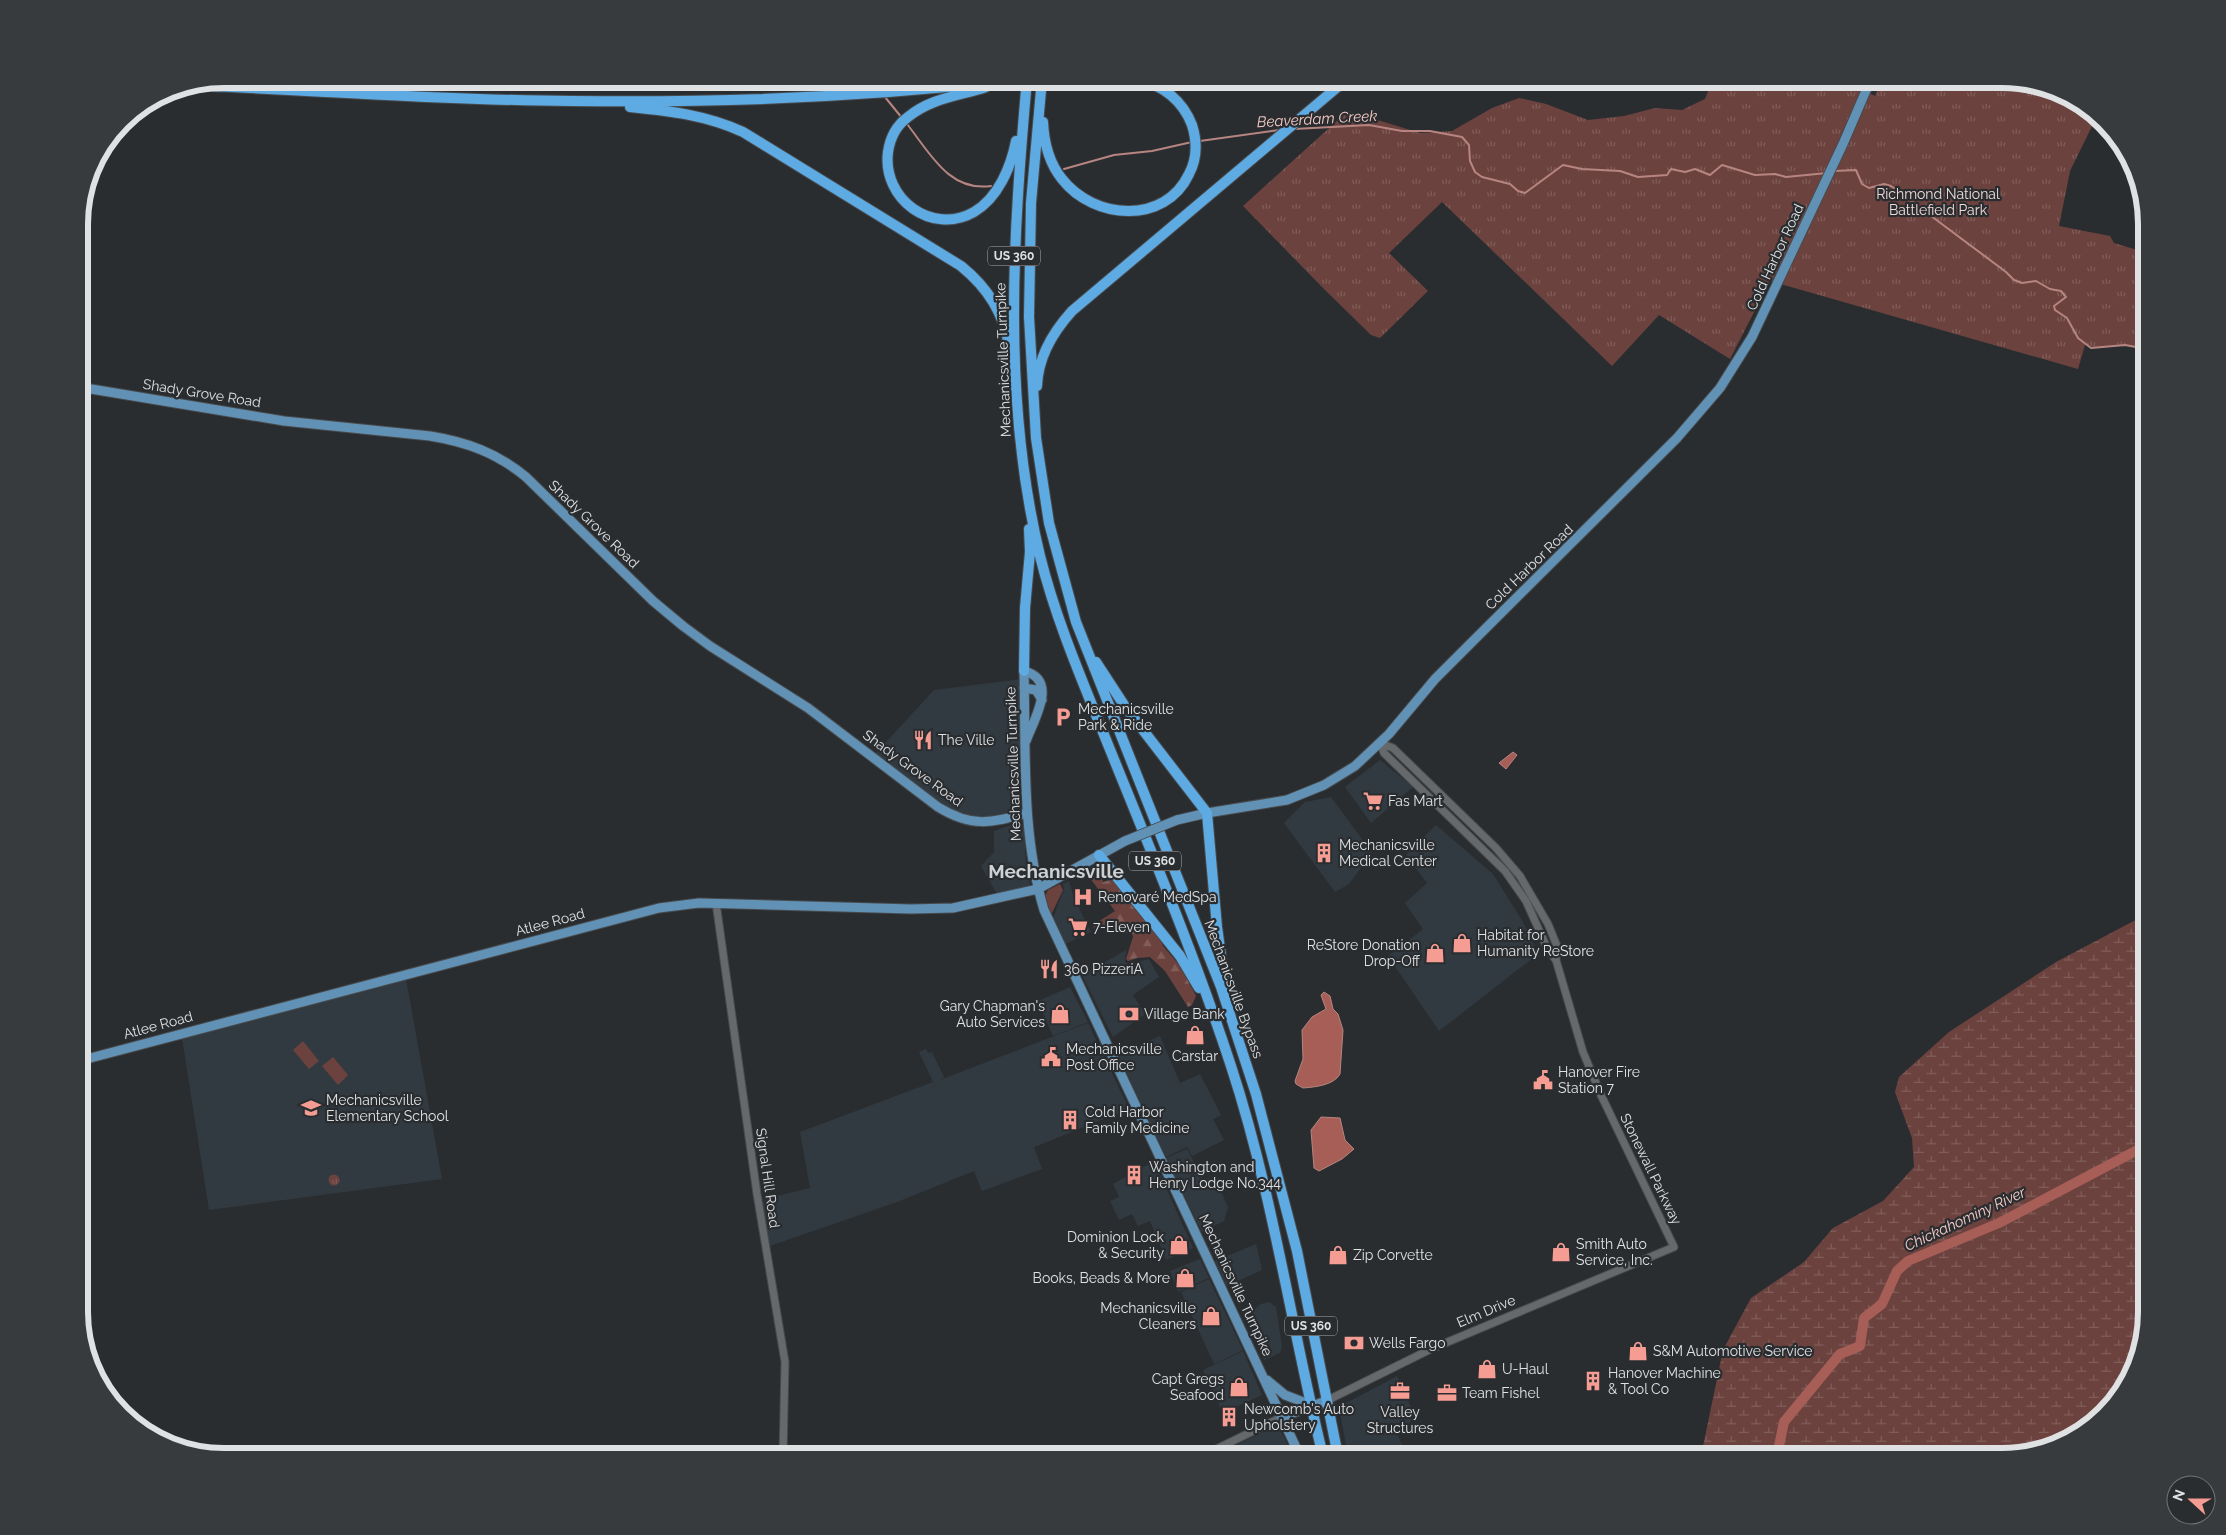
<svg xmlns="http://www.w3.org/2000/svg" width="2226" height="1535" font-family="Raleway,sans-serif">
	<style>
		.built { fill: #323a41 }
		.grass { fill: #6c423e }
		.forest { fill: url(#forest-firs) }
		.wetland { fill: url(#wetland-marsh) }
		.park { fill: url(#park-tufts) }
		.water { fill: #a65e57; stroke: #b78581 }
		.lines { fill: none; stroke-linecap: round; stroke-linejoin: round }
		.stream { stroke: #b78581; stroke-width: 2 }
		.river { stroke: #a65e57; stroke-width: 10 }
		.minor-casing { stroke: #484b4d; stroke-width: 9 }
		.major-casing { stroke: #484b4d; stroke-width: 11 }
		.highway-casing { stroke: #484b4d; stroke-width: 12 }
		.minor { stroke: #65696c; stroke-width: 7 }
		.major { stroke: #6191b4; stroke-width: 9 }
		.highway { stroke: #5eabe4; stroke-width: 10 }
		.major-bridge-casing { stroke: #484b4d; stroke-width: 11; stroke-linecap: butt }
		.major-bridge { stroke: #6191b4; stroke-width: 9 }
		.labels { text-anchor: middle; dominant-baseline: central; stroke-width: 4.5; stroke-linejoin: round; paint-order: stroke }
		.shield { fill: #2a2d30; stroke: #a9abad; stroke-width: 1 }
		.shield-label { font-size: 12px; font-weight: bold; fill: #dfe1e3 }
		.park-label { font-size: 14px; fill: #f1dad8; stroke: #2a2d30 }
		.street-label { font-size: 14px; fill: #dfe1e3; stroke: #2a2d30 }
		.poi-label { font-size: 14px; fill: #dfe1e3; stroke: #2a2d30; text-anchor: start }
		.water-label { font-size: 15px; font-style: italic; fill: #f6cbc6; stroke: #2a2d30 }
		.district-label { font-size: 19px; font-weight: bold; fill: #cdd1d4; stroke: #2a2d30 }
		.rim { fill: none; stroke: #dfe1e3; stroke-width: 6 }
	</style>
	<defs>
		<pattern id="forest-firs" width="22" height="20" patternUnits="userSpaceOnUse" patternTransform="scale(1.25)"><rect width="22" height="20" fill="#6c423e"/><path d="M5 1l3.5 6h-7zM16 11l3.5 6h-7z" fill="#815d5a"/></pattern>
		<pattern id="wetland-marsh" width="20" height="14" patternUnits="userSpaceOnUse" patternTransform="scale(1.25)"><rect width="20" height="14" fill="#6c423e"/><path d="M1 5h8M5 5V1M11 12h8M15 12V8" fill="none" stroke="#815d5a"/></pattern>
		<pattern id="park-tufts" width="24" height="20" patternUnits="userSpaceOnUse" patternTransform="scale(1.25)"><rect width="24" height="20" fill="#6c423e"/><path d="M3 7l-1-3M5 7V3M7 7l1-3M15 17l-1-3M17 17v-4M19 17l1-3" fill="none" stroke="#815d5a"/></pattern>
	</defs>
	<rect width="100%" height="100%" fill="#2a2d30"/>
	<path class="built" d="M 1021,679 L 1025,809 L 975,819 L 947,809 L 876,753 L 934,690 Z
		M 1380,760 L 1413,787 L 1371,823 L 1345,787 Z
		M 1331,797 L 1372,853 L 1349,884 L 1335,892 L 1284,823 L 1305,802 Z
		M 1014,824 L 1024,824 L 1026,867 L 1015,869 L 1001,859 L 1015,870 L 1028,868 L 1030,884 L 1027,888 L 997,894 L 981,866 L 994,852 L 994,831 Z
		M 1436,825 L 1493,874 L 1523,922 L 1538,954 L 1439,1031 L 1388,956 L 1423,929 L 1405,903 L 1427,883 L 1406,855 Z
		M 1069,881 L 1074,898 L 1091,932 L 1065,944 L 1053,918 L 1064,889 L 1063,884 Z
		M 1126,950 L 1125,962 L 1129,964 L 1149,959 L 1159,977 L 1133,995 L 1145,1014 L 1113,1037 L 1082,975 Z
		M 406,979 L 442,1179 L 209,1210 L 182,1038 Z
		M 1070,987 L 1088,1022 L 1053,1036 L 1038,1001 Z
		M 1088,1023 L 1129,1109 L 1034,1147 L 1042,1169 L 982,1191 L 974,1171 L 897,1202 L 767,1247 L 762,1204 L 765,1199 L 810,1188 L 800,1132 L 933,1082 L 919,1052 L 926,1049 L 928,1053 L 932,1052 L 944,1077 L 940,1080 Z
		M 1160,1036 L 1180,1083 L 1200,1074 L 1221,1115 L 1213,1119 L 1224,1140 L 1192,1156 L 1187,1147 L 1166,1157 L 1118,1054 Z
		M 1187,1149 L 1203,1179 L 1213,1178 L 1216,1180 L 1228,1207 L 1224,1221 L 1202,1232 L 1166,1158 Z
		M 1154,1161 L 1193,1248 L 1166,1260 L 1150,1221 L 1138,1226 L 1132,1214 L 1119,1220 L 1110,1201 L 1119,1197 L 1113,1184 Z
		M 1256,1244 L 1262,1270 L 1227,1286 L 1215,1261 Z
		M 1200,1259 L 1209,1278 L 1178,1292 L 1170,1271 Z
		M 1209,1279 L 1243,1350 L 1214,1364 L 1181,1292 Z
		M 1269,1302 L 1276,1307 L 1282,1347 L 1280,1353 L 1264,1360 L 1245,1316 L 1261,1304 Z
		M 1243,1351 L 1262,1395 L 1223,1413 L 1203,1370 Z
		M 1397,1376 L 1414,1414 L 1407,1429 L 1398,1435 L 1406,1456 L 1348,1456 L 1339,1407 Z
		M 1278,1425 L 1293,1456 L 1239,1456 L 1234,1446 Z
		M 1233,1446 L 1237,1456 L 1212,1456 Z"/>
	<path class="grass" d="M 1060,884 L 1063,890 L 1051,915 L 1045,896 L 1048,890 Z
		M 303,1041 L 319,1061 L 309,1069 L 293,1050 Z
		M 333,1057 L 348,1075 L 338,1085 L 322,1066 Z"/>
	<path class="forest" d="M 1088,870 L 1093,870 L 1102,877 L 1103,882 L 1113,879 L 1159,936 L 1163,946 L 1180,966 L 1196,996 L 1192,1005 L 1188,1007 L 1165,971 L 1150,957 L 1137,958 L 1128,961 L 1126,959 L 1133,937 L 1132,933 L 1123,933 L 1111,929 L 1095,930 L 1093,925 L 1115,911 L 1089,877 L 1084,875 L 1084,872 Z"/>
	<path class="wetland" d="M 2147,914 L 2147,1312 L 2123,1392 L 2067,1441 L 2003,1456 L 1701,1456 L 1723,1350 L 1751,1298 L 1804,1262 L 1833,1228 L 1883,1201 L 1914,1167 L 1912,1138 L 1895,1092 L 1899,1077 L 1949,1032 L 2056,962 Z"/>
	<path class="park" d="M 1713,79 L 1841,79 L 1875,96 L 1882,79 L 2002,79 L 2083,103 L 2096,118 L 2070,171 L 2059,226 L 2110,236 L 2114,243 L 2147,253 L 2147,349 L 2125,345 L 2099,348 L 2085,345 L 2078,369 L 1770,281 L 1730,359 L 1659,315 L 1612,366 L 1442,202 L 1389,253 L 1428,291 L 1380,338 L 1371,335 L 1322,287 L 1243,206 L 1348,111 L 1420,133 L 1452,131 L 1492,108 L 1519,98 L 1546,104 L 1588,120 L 1624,116 L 1655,108 L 1682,110 L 1705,99 Z
		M328.5 1180a5.5 5.5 0 1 1 11 0a5.5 5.5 0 1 1-11 0Z"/>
	<path class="water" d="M 1513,752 L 1517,755 L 1506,769 L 1499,763 Z
		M 1324,992 L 1330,996 L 1333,1009 L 1338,1014 L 1343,1030 L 1340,1074 C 1334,1085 1316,1087 1303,1088 L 1296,1084 L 1295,1081 L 1303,1059 L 1302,1030 L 1312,1017 L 1326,1009 L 1321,995 Z
		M 1321,1117 L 1340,1118 L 1345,1140 L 1354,1149 L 1342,1159 L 1319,1171 L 1314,1168 L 1311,1130 Z"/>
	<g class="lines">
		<path class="stream" d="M 872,79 L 879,89
			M 885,97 L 902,118
			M 907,124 C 930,153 949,192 991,186
			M 1294,129 L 1369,125 L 1402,131 L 1430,131 L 1462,137 L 1469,145 L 1470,161 L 1475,172 L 1482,177 L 1510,184 L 1518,191 L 1525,193 L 1563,165 L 1582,169 L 1620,171 L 1638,177 L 1667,175 L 1671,169 L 1685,172 L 1695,169 L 1710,175 L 1722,165 L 1755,175 L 1775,174 L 1786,177 L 1827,173
			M 1200,141 L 1279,130
			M 1064,169 L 1114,155 L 1152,151 L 1192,142
			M 1834,171 L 1856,170 L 1862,184 L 1869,188 L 1884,184 L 1891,186 L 2006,272 L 2014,280 L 2022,283 L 2036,281 L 2050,289 L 2061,291 L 2066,297 L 2054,306 L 2055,310 L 2067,318 L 2078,338 L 2091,348 L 2125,345 L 2147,349"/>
		<path class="river" d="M 1775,1456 L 1779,1446 L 1784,1422 L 1840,1354 L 1860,1346 L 1864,1318 L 1882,1304 L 1897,1271 L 1908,1261 L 1999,1223 L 2147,1145"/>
		<defs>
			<path id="minor" d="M 1380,743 L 1384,753 L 1505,871 L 1526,901 L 1548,950 L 1556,960
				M 716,903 L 757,1194 L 785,1362 L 783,1456
				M 1326,1401 L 1431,1349 L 1674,1247 L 1601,1095 L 1583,1052 L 1556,960 L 1557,946 L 1548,924 L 1520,876 L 1496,848 L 1393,748 L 1380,743
				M 1202,1456 L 1282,1417"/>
			<path id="major" d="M 79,387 L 284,421 L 430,436 C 467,442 497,453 526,477 L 653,601 L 683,626 L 710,646 L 808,708 L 938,807 C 972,828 991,823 1027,813
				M 1024,688 L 1036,690 L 1042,700
				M 1026,741 C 1034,719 1059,680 1024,671 C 1026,751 1021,833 1044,910 L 1300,1456
				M 1177,820 L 1207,813 L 1287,800 L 1324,785 L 1355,766 L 1389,734 L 1435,679 L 1470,644 L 1677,438 L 1720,388 L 1752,337 L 1843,144 L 1871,79
				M 79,1061 L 659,908 L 699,903 L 911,909 L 953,908 L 1038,889 L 1125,841
				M 1267,1380 L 1285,1395 L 1311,1405
				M 1282,1417 L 1326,1401"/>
			<path id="highway" d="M 1027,79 C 1013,238 1002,399 1040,556 C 1057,624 1085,687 1111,752 C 1153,856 1196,959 1231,1066 C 1273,1194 1291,1326 1323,1456
				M 1042,79 L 1031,203 L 1029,317 L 1036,438 L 1049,523 L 1076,622 L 1221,987 L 1256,1094 L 1297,1251 L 1338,1456
				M 190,85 C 317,91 445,100 572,101 C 723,103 874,97 1025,79
				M 986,87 C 959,96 931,98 908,117 C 897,125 890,138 888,152 C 882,199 932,236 974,212 C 998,198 1011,167 1016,141
				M 630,107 C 670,111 706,115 743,132 L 961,266 C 987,287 1004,312 1009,346
				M 1043,122 C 1044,143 1049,163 1062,179 C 1094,220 1165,225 1189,174 C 1197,159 1197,141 1192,125 C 1182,99 1162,85 1136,79
				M 1037,386 C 1038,357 1053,332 1072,311 L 1347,79
				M 1096,662 L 1126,708 L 1207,813 L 1217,927 L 1225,985
				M 1024,671 L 1025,608 L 1030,552 L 1029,529
				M 1099,855 L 1180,956 L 1199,988"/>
		</defs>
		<use href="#minor" class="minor-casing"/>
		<use href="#major" class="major-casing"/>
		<use href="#highway" class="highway-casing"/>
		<use href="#minor" class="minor"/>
		<use href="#major" class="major"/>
		<use href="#highway" class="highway"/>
		<defs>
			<path id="major-bridge" d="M 1125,841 L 1177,820"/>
		</defs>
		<use href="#major-bridge" class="major-bridge-casing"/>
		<use href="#major-bridge" class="major-bridge"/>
	</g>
	<defs>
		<symbol id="parking-bare" viewBox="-9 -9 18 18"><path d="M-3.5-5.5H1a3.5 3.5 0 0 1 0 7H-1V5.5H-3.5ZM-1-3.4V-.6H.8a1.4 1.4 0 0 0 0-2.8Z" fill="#f59c93" stroke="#2a2d30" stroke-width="2.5" paint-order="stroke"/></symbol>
		<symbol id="restaurant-bare" viewBox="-9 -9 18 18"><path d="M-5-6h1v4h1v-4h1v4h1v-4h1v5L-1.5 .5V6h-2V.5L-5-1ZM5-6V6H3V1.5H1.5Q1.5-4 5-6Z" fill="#f59c93" stroke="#2a2d30" stroke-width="2.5" paint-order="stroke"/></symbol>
		<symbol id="supermarket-bare" viewBox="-9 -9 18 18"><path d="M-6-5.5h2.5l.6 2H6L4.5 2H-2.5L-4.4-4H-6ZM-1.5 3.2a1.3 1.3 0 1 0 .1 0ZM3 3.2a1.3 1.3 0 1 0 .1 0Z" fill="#f59c93" stroke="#2a2d30" stroke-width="2.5" paint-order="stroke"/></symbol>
		<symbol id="building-bare" viewBox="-9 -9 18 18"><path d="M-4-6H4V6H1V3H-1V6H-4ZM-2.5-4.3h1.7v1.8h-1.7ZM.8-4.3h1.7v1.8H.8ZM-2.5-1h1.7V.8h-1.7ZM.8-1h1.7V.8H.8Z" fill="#f59c93" stroke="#2a2d30" stroke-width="2.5" paint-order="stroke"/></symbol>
		<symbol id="hospital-bare" viewBox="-9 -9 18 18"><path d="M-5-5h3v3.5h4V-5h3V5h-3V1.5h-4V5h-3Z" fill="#f59c93" stroke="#2a2d30" stroke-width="2.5" paint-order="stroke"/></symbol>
		<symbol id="shop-bare" viewBox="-9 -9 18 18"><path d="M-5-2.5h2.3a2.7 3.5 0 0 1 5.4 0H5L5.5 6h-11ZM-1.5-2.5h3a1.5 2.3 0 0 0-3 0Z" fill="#f59c93" stroke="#2a2d30" stroke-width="2.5" paint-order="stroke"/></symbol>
		<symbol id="bank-bare" viewBox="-9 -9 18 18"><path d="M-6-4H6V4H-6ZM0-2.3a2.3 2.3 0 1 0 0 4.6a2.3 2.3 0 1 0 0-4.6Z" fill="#f59c93" stroke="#2a2d30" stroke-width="2.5" paint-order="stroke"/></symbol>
		<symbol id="civic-bare" viewBox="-9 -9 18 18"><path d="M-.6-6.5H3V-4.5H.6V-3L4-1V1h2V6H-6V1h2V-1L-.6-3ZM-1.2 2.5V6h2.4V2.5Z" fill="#f59c93" stroke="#2a2d30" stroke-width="2.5" paint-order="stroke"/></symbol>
		<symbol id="school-bare" viewBox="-9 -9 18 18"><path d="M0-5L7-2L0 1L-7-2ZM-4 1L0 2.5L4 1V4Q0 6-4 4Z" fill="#f59c93" stroke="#2a2d30" stroke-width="2.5" paint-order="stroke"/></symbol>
		<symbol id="office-bare" viewBox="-9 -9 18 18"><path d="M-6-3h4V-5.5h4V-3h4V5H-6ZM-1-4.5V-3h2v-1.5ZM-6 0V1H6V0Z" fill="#f59c93" stroke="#2a2d30" stroke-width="2.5" paint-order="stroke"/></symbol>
	</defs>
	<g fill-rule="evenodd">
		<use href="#parking-bare" x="1049" y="703" width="28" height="28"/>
		<use href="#restaurant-bare" x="909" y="726" width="28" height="28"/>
		<use href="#supermarket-bare" x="1359" y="787" width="28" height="28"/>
		<use href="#building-bare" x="1310" y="839" width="28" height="28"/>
		<use href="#hospital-bare" x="1069" y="883" width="28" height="28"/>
		<use href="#supermarket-bare" x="1064" y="913" width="28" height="28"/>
		<use href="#shop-bare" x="1448" y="929" width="28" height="28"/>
		<use href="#shop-bare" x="1421" y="939" width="28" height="28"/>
		<use href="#restaurant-bare" x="1035" y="955" width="28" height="28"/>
		<use href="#shop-bare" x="1046" y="1000" width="28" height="28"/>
		<use href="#bank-bare" x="1115" y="1000" width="28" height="28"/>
		<use href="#shop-bare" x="1181" y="1021" width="28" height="28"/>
		<use href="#civic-bare" x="1037" y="1043" width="28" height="28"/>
		<use href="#civic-bare" x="1529" y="1066" width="28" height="28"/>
		<use href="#school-bare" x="297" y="1094" width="28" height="28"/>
		<use href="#building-bare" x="1056" y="1106" width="28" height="28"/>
		<use href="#building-bare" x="1120" y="1161" width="28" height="28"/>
		<use href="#shop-bare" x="1165" y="1231" width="28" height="28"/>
		<use href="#shop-bare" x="1547" y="1238" width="28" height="28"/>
		<use href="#shop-bare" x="1324" y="1241" width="28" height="28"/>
		<use href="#shop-bare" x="1171" y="1264" width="28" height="28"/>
		<use href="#shop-bare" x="1197" y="1302" width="28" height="28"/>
		<use href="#bank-bare" x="1340" y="1329" width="28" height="28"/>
		<use href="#shop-bare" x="1624" y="1337" width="28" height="28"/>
		<use href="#shop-bare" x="1473" y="1355" width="28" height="28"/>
		<use href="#building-bare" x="1579" y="1367" width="28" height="28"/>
		<use href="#shop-bare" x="1225" y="1373" width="28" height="28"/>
		<use href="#office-bare" x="1386" y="1377" width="28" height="28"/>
		<use href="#office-bare" x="1433" y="1379" width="28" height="28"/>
		<use href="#building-bare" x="1215" y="1403" width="28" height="28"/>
	</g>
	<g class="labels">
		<g class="shield">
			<rect x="988" y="246.5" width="52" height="19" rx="4"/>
			<rect x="1129" y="851.5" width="52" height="19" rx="4"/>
			<rect x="1285" y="1316.5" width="52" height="19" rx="4"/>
		</g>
		<g class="shield-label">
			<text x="1014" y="256">US 360</text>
			<text x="1155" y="861">US 360</text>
			<text x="1311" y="1326">US 360</text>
		</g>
		<g class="park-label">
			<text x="1938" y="194">Richmond National<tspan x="1938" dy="16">Battlefield Park</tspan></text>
		</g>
		<g class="street-label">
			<text transform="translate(1775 257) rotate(-65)">Cold Harbor Road</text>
			<text transform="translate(1003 360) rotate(-92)">Mechanicsville Turnpike</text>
			<text transform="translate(202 393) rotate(9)">Shady Grove Road</text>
			<text transform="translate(594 524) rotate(44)">Shady Grove Road</text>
			<text transform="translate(1529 567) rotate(-44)">Cold Harbor Road</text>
			<text transform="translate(1013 764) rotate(-92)">Mechanicsville Turnpike</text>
			<text transform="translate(913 768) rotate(36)">Shady Grove Road</text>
			<text transform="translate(550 922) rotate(-15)">Atlee Road</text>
			<text transform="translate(1234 989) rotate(70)">Mechanicsville Bypass</text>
			<text transform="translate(158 1025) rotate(-15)">Atlee Road</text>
			<text transform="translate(1651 1169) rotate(64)">Stonewall Parkway</text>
			<text transform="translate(768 1178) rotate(82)">Signal Hill Road</text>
			<text transform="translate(1236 1285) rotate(65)">Mechanicsville Turnpike</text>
			<text transform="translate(1486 1311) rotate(-23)">Elm Drive</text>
		</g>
		<g class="poi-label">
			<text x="1078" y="709">Mechanicsville<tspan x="1078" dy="16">Park &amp; Ride</tspan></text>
			<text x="938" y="740">The Ville</text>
			<text x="1388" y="801">Fas Mart</text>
			<text x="1339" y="845">Mechanicsville<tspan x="1339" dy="16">Medical Center</tspan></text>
			<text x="1098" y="897">Renovaré MedSpa</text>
			<text x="1093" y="927">7-Eleven</text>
			<text x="1477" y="935">Habitat for<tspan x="1477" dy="16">Humanity ReStore</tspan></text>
			<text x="1420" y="945" text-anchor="end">ReStore Donation<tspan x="1420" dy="16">Drop-Off</tspan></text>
			<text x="1064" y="969">360 PizzeriA</text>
			<text x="1045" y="1006" text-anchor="end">Gary Chapman's<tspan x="1045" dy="16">Auto Services</tspan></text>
			<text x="1144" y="1014">Village Bank</text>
			<text x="1066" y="1049">Mechanicsville<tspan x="1066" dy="16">Post Office</tspan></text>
			<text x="1195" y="1056" text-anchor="middle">Carstar</text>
			<text x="1558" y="1072">Hanover Fire<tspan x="1558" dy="16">Station 7</tspan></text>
			<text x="326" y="1100">Mechanicsville<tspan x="326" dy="16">Elementary School</tspan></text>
			<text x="1085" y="1112">Cold Harbor<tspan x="1085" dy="16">Family Medicine</tspan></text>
			<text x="1149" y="1167">Washington and<tspan x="1149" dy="16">Henry Lodge No.344</tspan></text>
			<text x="1164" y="1237" text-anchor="end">Dominion Lock<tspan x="1164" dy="16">&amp; Security</tspan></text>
			<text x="1576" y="1244">Smith Auto<tspan x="1576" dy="16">Service, Inc.</tspan></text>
			<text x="1353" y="1255">Zip Corvette</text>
			<text x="1170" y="1278" text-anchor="end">Books, Beads &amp; More</text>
			<text x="1196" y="1308" text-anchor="end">Mechanicsville<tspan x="1196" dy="16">Cleaners</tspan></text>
			<text x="1369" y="1343">Wells Fargo</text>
			<text x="1653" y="1351">S&amp;M Automotive Service</text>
			<text x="1502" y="1369">U-Haul</text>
			<text x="1608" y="1373">Hanover Machine<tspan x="1608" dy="16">&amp; Tool Co</tspan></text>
			<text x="1224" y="1379" text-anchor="end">Capt Gregs<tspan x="1224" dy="16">Seafood</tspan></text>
			<text x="1462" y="1393">Team Fishel</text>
			<text x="1244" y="1409">Newcomb's Auto<tspan x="1244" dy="16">Upholstery</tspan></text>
			<text x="1400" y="1412" text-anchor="middle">Valley<tspan x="1400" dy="16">Structures</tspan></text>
		</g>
		<g class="water-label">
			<text transform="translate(1317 119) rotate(-3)">Beaverdam Creek</text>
			<text transform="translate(1965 1219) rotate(-25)">Chickahominy River</text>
		</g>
		<g class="district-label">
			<text x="1056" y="871">Mechanicsville</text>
		</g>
	</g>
	<path d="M0 0H2226V1535H0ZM224 88H2002A136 136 0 0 1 2138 224V1312A136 136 0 0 1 2002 1448H224A136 136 0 0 1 88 1312V224A136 136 0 0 1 224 88Z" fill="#383b3e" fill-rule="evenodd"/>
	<path class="rim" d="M224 88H2002A136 136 0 0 1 2138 224V1312A136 136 0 0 1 2002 1448H224A136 136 0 0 1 88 1312V224A136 136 0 0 1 224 88Z"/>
	<g transform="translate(2191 1500) rotate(291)"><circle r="24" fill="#2a2d30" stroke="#727578"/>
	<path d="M0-4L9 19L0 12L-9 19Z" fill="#f59c93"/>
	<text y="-8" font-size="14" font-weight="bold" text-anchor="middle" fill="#dfe1e3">N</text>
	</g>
</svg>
